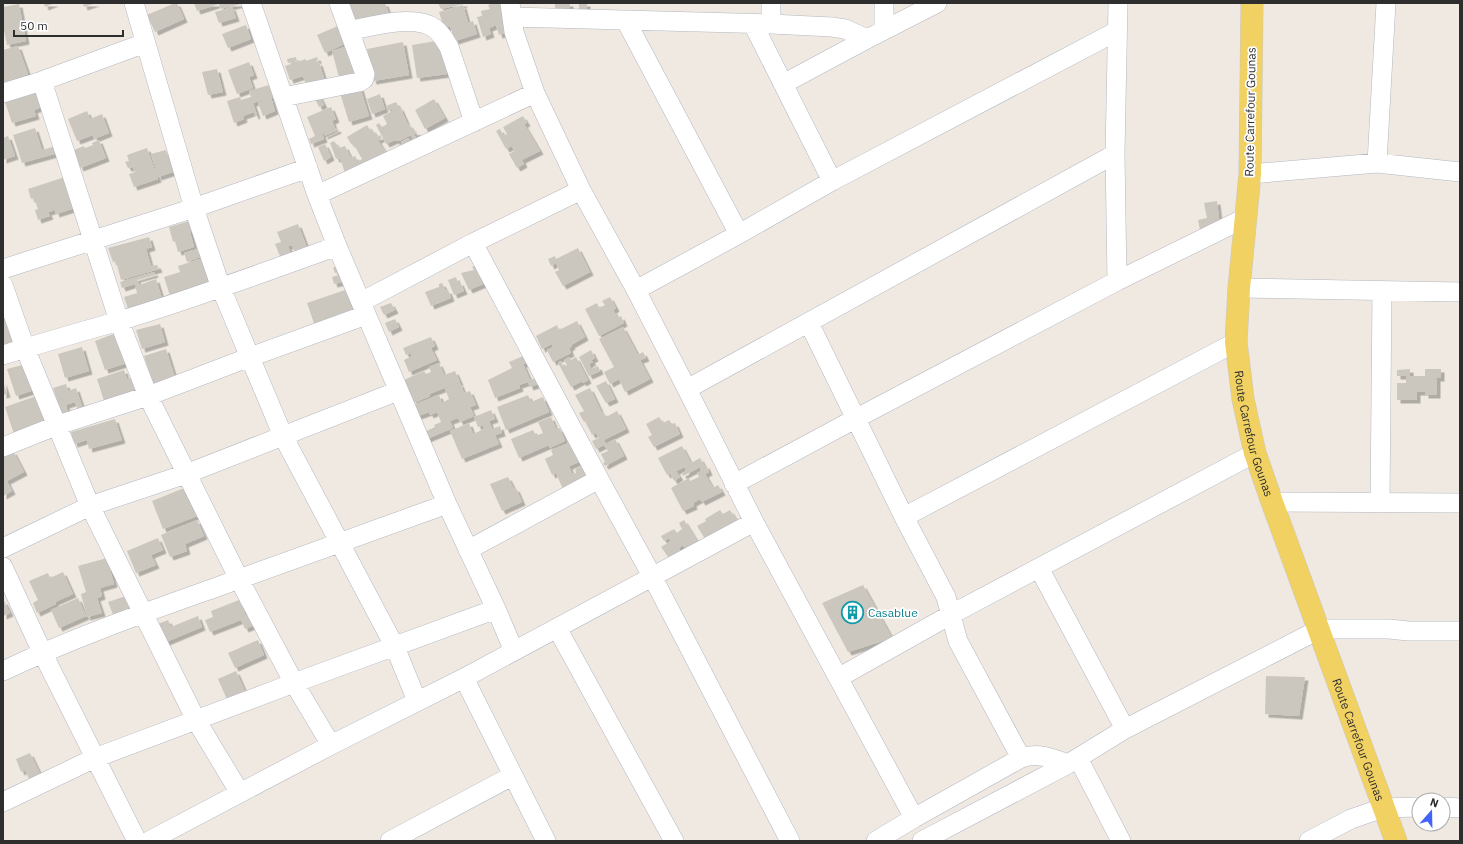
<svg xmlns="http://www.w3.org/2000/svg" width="1463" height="844" font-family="'IBM Plex Sans',sans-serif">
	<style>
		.building { fill: #cbc7bf; filter: url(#shadow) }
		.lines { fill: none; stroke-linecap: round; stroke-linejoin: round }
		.minor-casing { stroke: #b4b7c1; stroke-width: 20 }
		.major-casing { stroke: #c9c9c9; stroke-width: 23 }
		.minor { stroke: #fff; stroke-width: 19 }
		.major { stroke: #f2d163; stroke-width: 22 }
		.labels { text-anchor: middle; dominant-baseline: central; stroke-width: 3.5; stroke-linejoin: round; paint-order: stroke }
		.street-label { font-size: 12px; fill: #2e2e2e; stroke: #fff }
		.culture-label { font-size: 12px; fill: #0d838f; stroke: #fff; text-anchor: start }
	</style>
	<defs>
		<filter id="shadow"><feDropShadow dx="3.5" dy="3.5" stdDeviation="0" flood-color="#0004"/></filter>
	</defs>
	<rect width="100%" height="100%" fill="#efe9e1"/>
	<path class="building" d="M 44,3 L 55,3 L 45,7 Z
		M 83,3 L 96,3 L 84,7 Z
		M 175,3 L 177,3 L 184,19 L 155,32 L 147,15 Z
		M 194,3 L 241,3 L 241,4 L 220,9 L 219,4 L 197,11 Z
		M 347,3 L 385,3 L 389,14 L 353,23 Z
		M 438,3 L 464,3 L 464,4 L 441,9 Z
		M 493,3 L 504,3 L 512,31 L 499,35 L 496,25 L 489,28 L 491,34 L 483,37 L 477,17 L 482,16 L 481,11 L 490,9 L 488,5 Z
		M 555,3 L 570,3 L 570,13 L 555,14 Z
		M 579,3 L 587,3 L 587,16 L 579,16 Z
		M 19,4 L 26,41 L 7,45 L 3,26 L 3,7 Z
		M 463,5 L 468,23 L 473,21 L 477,34 L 455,41 L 450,26 L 444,28 L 439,12 Z
		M 232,7 L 236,18 L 219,23 L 215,12 Z
		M 246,25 L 251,39 L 228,48 L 222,34 Z
		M 340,25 L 348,42 L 325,53 L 317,35 Z
		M 442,40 L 447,74 L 417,78 L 412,45 Z
		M 403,42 L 409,75 L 373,81 L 367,49 Z
		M 18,46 L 28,74 L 3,83 L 3,50 Z
		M 348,46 L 357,76 L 340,81 L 332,51 Z
		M 296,57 L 297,61 L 288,63 L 287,59 Z
		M 317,57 L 318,60 L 316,61 L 317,63 L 319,62 L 326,85 L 307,87 L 303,76 L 290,80 L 285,66 L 306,59 L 306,61 Z
		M 249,62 L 254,75 L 249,77 L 253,88 L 237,94 L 228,70 Z
		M 217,69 L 223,92 L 208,95 L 202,72 Z
		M 269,85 L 273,97 L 253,103 L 257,115 L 255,116 L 254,112 L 243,116 L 244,119 L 234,123 L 227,101 L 240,97 L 241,100 L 251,97 L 249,91 Z
		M 360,87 L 369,116 L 349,122 L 340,93 Z
		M 40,91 L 44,106 L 34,110 L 36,116 L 12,123 L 5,102 Z
		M 380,94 L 385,109 L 372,114 L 367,99 Z
		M 319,95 L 324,105 L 319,107 L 314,97 Z
		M 271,98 L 275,111 L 263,116 L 258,103 Z
		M 434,99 L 445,118 L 425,129 L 415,110 Z
		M 396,102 L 399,107 L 388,111 L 386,106 Z
		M 331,107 L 336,119 L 332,121 L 335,128 L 322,134 L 324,139 L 311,144 L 309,139 L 315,136 L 307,117 Z
		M 400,107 L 408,125 L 409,124 L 414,132 L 416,131 L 417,133 L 414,134 L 417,140 L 414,142 L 411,135 L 399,141 L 396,141 L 395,140 L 386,144 L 376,125 L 379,123 L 382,127 L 387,124 L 383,116 Z
		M 87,111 L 90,119 L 102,114 L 109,133 L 94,139 L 93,135 L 77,141 L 68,119 Z
		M 523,116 L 527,123 L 524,124 L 540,151 L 522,160 L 524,164 L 517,168 L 509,154 L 514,151 L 512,146 L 506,149 L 496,131 L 500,129 L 504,136 L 507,134 L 503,127 Z
		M 367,125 L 370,130 L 372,129 L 377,137 L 380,135 L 382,138 L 378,140 L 383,149 L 385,148 L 391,158 L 376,167 L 371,158 L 365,162 L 368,168 L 365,170 L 359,161 L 362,159 L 353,143 L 351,144 L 347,137 Z
		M 35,128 L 42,150 L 56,146 L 58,153 L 22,163 L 13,135 Z
		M 337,128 L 338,130 L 324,136 L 324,134 Z
		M 8,136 L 15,156 L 3,160 L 3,138 Z
		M 408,138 L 411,142 L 403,146 L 401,142 Z
		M 99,140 L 106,158 L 80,168 L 74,150 L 84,146 L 85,148 L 93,145 L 92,143 Z
		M 334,141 L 339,148 L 345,146 L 351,158 L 355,156 L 364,172 L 345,173 L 340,158 L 336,159 L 330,143 Z
		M 325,144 L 331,157 L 324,161 L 318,147 Z
		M 147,148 L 158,179 L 134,187 L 129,174 L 135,172 L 133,167 L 128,168 L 125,162 L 129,161 L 127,155 Z
		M 166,150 L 173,172 L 158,177 L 151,154 Z
		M 68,176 L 78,207 L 56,214 L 55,210 L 48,212 L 50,216 L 38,220 L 35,210 L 38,209 L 34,198 L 31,199 L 28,189 Z
		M 1217,201 L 1220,227 L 1200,230 L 1198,220 L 1207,218 L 1204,203 Z
		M 193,220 L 196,230 L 190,232 L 194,247 L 178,252 L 175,241 L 173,242 L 169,227 Z
		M 298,224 L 309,253 L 297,258 L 292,245 L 288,246 L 292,257 L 282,261 L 275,244 L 281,242 L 277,232 Z
		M 149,237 L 152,247 L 146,249 L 151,266 L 157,265 L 159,269 L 121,280 L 116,261 L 113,262 L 108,248 Z
		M 578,248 L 590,272 L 563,286 L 555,272 L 559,270 L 556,263 L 551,266 L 548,259 L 555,256 L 556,259 Z
		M 197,249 L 200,257 L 187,262 L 184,253 Z
		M 203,258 L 206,269 L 204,269 L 208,283 L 172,302 L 164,277 L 180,272 L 178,266 Z
		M 478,264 L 488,282 L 469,290 L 461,273 L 474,270 L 472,267 Z
		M 338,265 L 341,271 L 335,273 L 333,268 Z
		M 154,272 L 155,274 L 137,279 L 139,285 L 156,279 L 163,302 L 129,312 L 124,297 L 137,293 L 135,284 L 122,288 L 120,282 Z
		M 339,275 L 342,282 L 334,284 L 332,277 Z
		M 456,277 L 458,283 L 460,282 L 464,291 L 454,295 L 448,280 Z
		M 442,283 L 446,291 L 448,290 L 451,298 L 431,306 L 425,292 L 439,287 L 439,284 Z
		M 348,289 L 357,315 L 316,329 L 307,303 Z
		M 610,297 L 616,308 L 613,310 L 618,318 L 621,316 L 624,323 L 599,336 L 585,309 L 597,303 L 599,308 L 605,305 L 602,301 Z
		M 391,303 L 395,310 L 384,315 L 380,307 Z
		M 8,316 L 20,345 L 3,352 L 3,318 Z
		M 395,319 L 399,327 L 389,332 L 385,323 Z
		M 577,321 L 585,337 L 571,345 L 572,346 L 569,348 L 571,353 L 553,362 L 547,350 L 553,347 L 552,344 L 542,349 L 536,336 L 557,325 L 559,330 Z
		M 160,324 L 165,342 L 142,349 L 136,330 Z
		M 623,327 L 638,355 L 643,352 L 646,358 L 640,360 L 650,379 L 625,392 L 619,379 L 610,384 L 604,372 L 614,367 L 599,339 Z
		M 116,333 L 127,363 L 105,370 L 95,341 Z
		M 431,337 L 435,346 L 431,348 L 437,360 L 409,372 L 404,360 L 412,356 L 411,353 L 406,355 L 403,348 Z
		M 82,347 L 89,371 L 65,378 L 58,354 Z
		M 166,349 L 176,381 L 154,388 L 144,356 Z
		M 591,350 L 595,358 L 591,360 L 593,362 L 589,364 L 591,369 L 598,366 L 600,371 L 589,376 L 579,357 Z
		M 528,354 L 531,361 L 523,364 L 530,380 L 539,377 L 541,383 L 530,387 L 528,382 L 519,385 L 520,388 L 495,398 L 488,380 L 512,368 L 509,362 Z
		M 569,357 L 571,360 L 576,357 L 588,380 L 583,383 L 582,381 L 571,387 L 558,363 L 561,361 L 563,367 L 567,365 L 564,360 Z
		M 439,363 L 444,375 L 455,371 L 460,382 L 429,394 L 430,396 L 414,403 L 404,380 L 424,371 L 426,374 L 431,372 L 429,367 Z
		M 26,364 L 34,390 L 16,396 L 7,369 Z
		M 1410,369 L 1410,376 L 1425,376 L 1425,369 L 1441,369 L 1441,378 L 1437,378 L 1437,395 L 1425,395 L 1425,392 L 1417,392 L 1417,400 L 1397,400 L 1397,383 L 1406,383 L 1406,376 L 1397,376 L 1397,370 Z
		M 124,370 L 127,379 L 136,376 L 141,393 L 105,404 L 97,379 Z
		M 3,381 L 7,394 L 3,395 Z
		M 606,381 L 615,399 L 606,403 L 596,386 Z
		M 460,383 L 464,393 L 470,391 L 476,405 L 470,407 L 474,416 L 460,422 L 458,418 L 450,421 L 453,428 L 427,439 L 424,432 L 435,427 L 434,425 L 441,422 L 437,412 L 430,415 L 429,412 L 418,416 L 413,405 L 439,395 L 442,403 L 449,399 L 445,389 Z
		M 66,384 L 68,391 L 76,388 L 84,412 L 79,413 L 75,402 L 66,405 L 69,417 L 63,418 L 53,388 Z
		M 590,388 L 602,413 L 603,412 L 606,417 L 617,411 L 626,429 L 604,440 L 606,444 L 615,439 L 624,456 L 605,466 L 603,463 L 605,462 L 601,454 L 608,451 L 604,445 L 596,449 L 592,441 L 599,438 L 596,433 L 592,435 L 585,421 L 584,422 L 579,413 L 584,411 L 575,395 Z
		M 39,395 L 48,423 L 14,434 L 5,407 Z
		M 528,395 L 531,402 L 543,397 L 549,412 L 506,430 L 497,407 Z
		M 491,410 L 495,419 L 489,421 L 492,429 L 500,426 L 502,433 L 495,435 L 499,444 L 462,459 L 450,431 L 469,423 L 473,434 L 484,429 L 483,425 L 478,427 L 474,417 Z
		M 551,417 L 556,429 L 560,428 L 565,441 L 550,448 L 549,445 L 519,458 L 511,439 L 533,430 L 536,436 L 543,433 L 538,422 Z
		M 659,417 L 663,423 L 669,420 L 672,424 L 675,423 L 680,434 L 654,447 L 648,437 L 652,435 L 646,424 Z
		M 115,419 L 122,440 L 89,449 L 87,440 L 74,444 L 71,432 Z
		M 571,442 L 579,462 L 569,466 L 572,474 L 576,473 L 575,469 L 582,466 L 590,483 L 565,494 L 556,473 L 552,475 L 545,459 L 553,455 L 551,450 Z
		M 682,446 L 691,463 L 700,458 L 704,465 L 683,476 L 682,473 L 686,471 L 685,467 L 676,471 L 680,477 L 674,481 L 670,473 L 667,475 L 658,458 Z
		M 13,451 L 24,472 L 7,481 L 12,491 L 3,496 L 3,455 Z
		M 706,465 L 709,472 L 705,474 L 713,488 L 718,485 L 722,492 L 702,502 L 700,499 L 693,503 L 694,506 L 683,511 L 671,488 L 689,478 L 690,481 L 699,477 L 697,473 L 701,471 L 700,468 Z
		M 508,477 L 514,489 L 516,488 L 522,502 L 502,511 L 490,484 Z
		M 189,486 L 200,515 L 163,529 L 152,501 Z
		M 720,510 L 723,514 L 730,510 L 738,522 L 705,539 L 697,526 L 706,521 L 705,519 Z
		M 197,520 L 204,536 L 185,544 L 187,551 L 170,557 L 161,535 Z
		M 684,520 L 697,541 L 685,549 L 683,545 L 679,548 L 680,551 L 669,558 L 661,547 L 671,541 L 669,538 L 664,541 L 661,536 L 674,529 L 677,533 L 682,529 L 679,523 Z
		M 158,538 L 163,550 L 151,555 L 156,565 L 136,573 L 127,551 Z
		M 107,558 L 114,584 L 100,588 L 102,596 L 97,598 L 102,613 L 87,617 L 81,594 L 86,592 L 78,566 Z
		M 63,572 L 73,594 L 55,602 L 56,604 L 37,613 L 33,603 L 38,600 L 29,581 L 48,573 L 50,578 Z
		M 863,585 L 892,638 L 848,652 L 822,603 Z
		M 129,595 L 136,615 L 116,622 L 108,602 Z
		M 78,598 L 86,616 L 59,628 L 51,610 Z
		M 239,600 L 246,616 L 252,613 L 257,624 L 245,629 L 241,620 L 210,632 L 205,620 L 213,617 L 211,611 Z
		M 3,601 L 4,601 L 10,613 L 3,616 Z
		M 198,616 L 202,627 L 166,642 L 158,624 L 168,620 L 171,627 Z
		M 258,640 L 264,655 L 235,668 L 228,653 Z
		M 236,671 L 247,696 L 229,704 L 218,679 Z
		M 1266,676 L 1305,677 L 1299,716 L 1265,714 Z
		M 30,753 L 42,778 L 31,783 L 25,770 L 21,772 L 16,759 Z"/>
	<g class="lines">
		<defs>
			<path id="minor" d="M 134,3 L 194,208 L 221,288 L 283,436 L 395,647 L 417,701
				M 251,3 L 317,195 L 337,246 L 447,504 L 496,609 L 514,651
				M 510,3 L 514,32 L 535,93 L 581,190 L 636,290 L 687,389 L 754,522 L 914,818
				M 771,3 L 771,24
				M 884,3 L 884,30
				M 512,17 L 771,24 L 832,27 L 845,29 L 867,39
				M 626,21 L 739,234
				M 753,24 L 832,181
				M 349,31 C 371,26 415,14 434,28 C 441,33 445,40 449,47 L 474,122
				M 42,81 L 119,321 L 148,396 L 239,579 L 294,683 L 331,745
				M 783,84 L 867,39 L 937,3
				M 3,93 L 42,81 L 145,43
				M 283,97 L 359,82 L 364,79 L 365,74 L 339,3
				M 1377,163 L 1386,3
				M 1250,174 L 1377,163 L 1460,172
				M 317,195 L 535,93
				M 473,243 L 599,479 L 652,576 L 790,841
				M 3,269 L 194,208 L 308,168
				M 1117,281 L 1115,154 L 1118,3
				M 3,285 L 25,348 L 90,506 L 196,720 L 240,793
				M 1239,288 L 1460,292
				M 636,290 L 739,234 L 832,181 L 1117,31
				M 361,302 L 473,243 L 581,190
				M 809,323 L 904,517 L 946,597 L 958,641 L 1021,758
				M 3,355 C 42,343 80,332 119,321 C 193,299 265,272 337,246
				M 687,389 L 1115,154
				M 3,447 L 58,425 L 148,396 L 250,357 L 366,315
				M 734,484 L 855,419 L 1117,281 L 1245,218
				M 1272,502 L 1460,503
				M 1380,503 L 1382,291
				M 904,517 L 1236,342
				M 3,548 L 90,506 L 186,474 L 398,391
				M 468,550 L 599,479
				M 3,567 L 42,652 L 137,841
				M 1039,568 L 1125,729
				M 557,628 L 674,841
				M 3,671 C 72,638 144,613 217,587 C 293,560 370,532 447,504
				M 464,678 L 546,841
				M 838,678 L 952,614 L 1255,453
				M 1078,758 L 1121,841
				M 3,802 L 95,758 L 294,683 L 496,609
				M 1443,807 L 1460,808
				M 149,841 L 331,745 L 464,678 L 754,522
				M 390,841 L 512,776
				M 876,841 L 914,818 L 1021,758 C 1038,752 1052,758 1068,764
				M 922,841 L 1068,764 L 1125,729 L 1320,629 L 1389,629 L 1408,631 L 1460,631
				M 1309,841 L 1351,819 L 1383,808 L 1419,807"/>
			<g id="major">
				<path id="s1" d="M 1252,3 L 1250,174 L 1239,288 L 1236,342 L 1243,399 L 1255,453 L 1272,502 L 1396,841"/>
			</g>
		</defs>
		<use href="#minor" class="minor-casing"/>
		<use href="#major" class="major-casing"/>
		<use href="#minor" class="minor"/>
		<use href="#major" class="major"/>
	</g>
	<defs>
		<symbol id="building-ring" viewBox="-11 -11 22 22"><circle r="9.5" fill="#fff" stroke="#0f9aa8" stroke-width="1.5"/><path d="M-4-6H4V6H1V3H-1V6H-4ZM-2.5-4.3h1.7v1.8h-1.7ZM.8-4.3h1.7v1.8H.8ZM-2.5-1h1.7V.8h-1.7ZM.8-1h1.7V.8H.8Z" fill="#0f9aa8"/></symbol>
	</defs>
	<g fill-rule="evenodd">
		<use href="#building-ring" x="840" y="600" width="25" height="25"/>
	</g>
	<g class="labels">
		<g class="street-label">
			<text transform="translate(1250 112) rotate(-89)">Route Carrefour Gounas</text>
			<text stroke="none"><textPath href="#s1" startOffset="433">Route Carrefour Gounas</textPath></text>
			<text stroke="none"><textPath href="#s1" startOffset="757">Route Carrefour Gounas</textPath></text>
		</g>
		<g class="culture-label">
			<text x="868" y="612">Casablue</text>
		</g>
	</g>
	<rect width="1463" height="844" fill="none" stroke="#2e2e2e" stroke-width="8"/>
	<g transform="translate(1431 812) rotate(20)"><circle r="19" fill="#ffffff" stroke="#ababab"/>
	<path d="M0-3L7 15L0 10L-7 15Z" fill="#4264fb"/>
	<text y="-6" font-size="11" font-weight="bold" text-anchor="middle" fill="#2e2e2e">N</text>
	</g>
	<path d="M14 30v6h109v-6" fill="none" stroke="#2e2e2e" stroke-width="2"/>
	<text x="20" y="30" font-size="12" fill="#2e2e2e" stroke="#ffffff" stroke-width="3" paint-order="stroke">50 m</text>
</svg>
